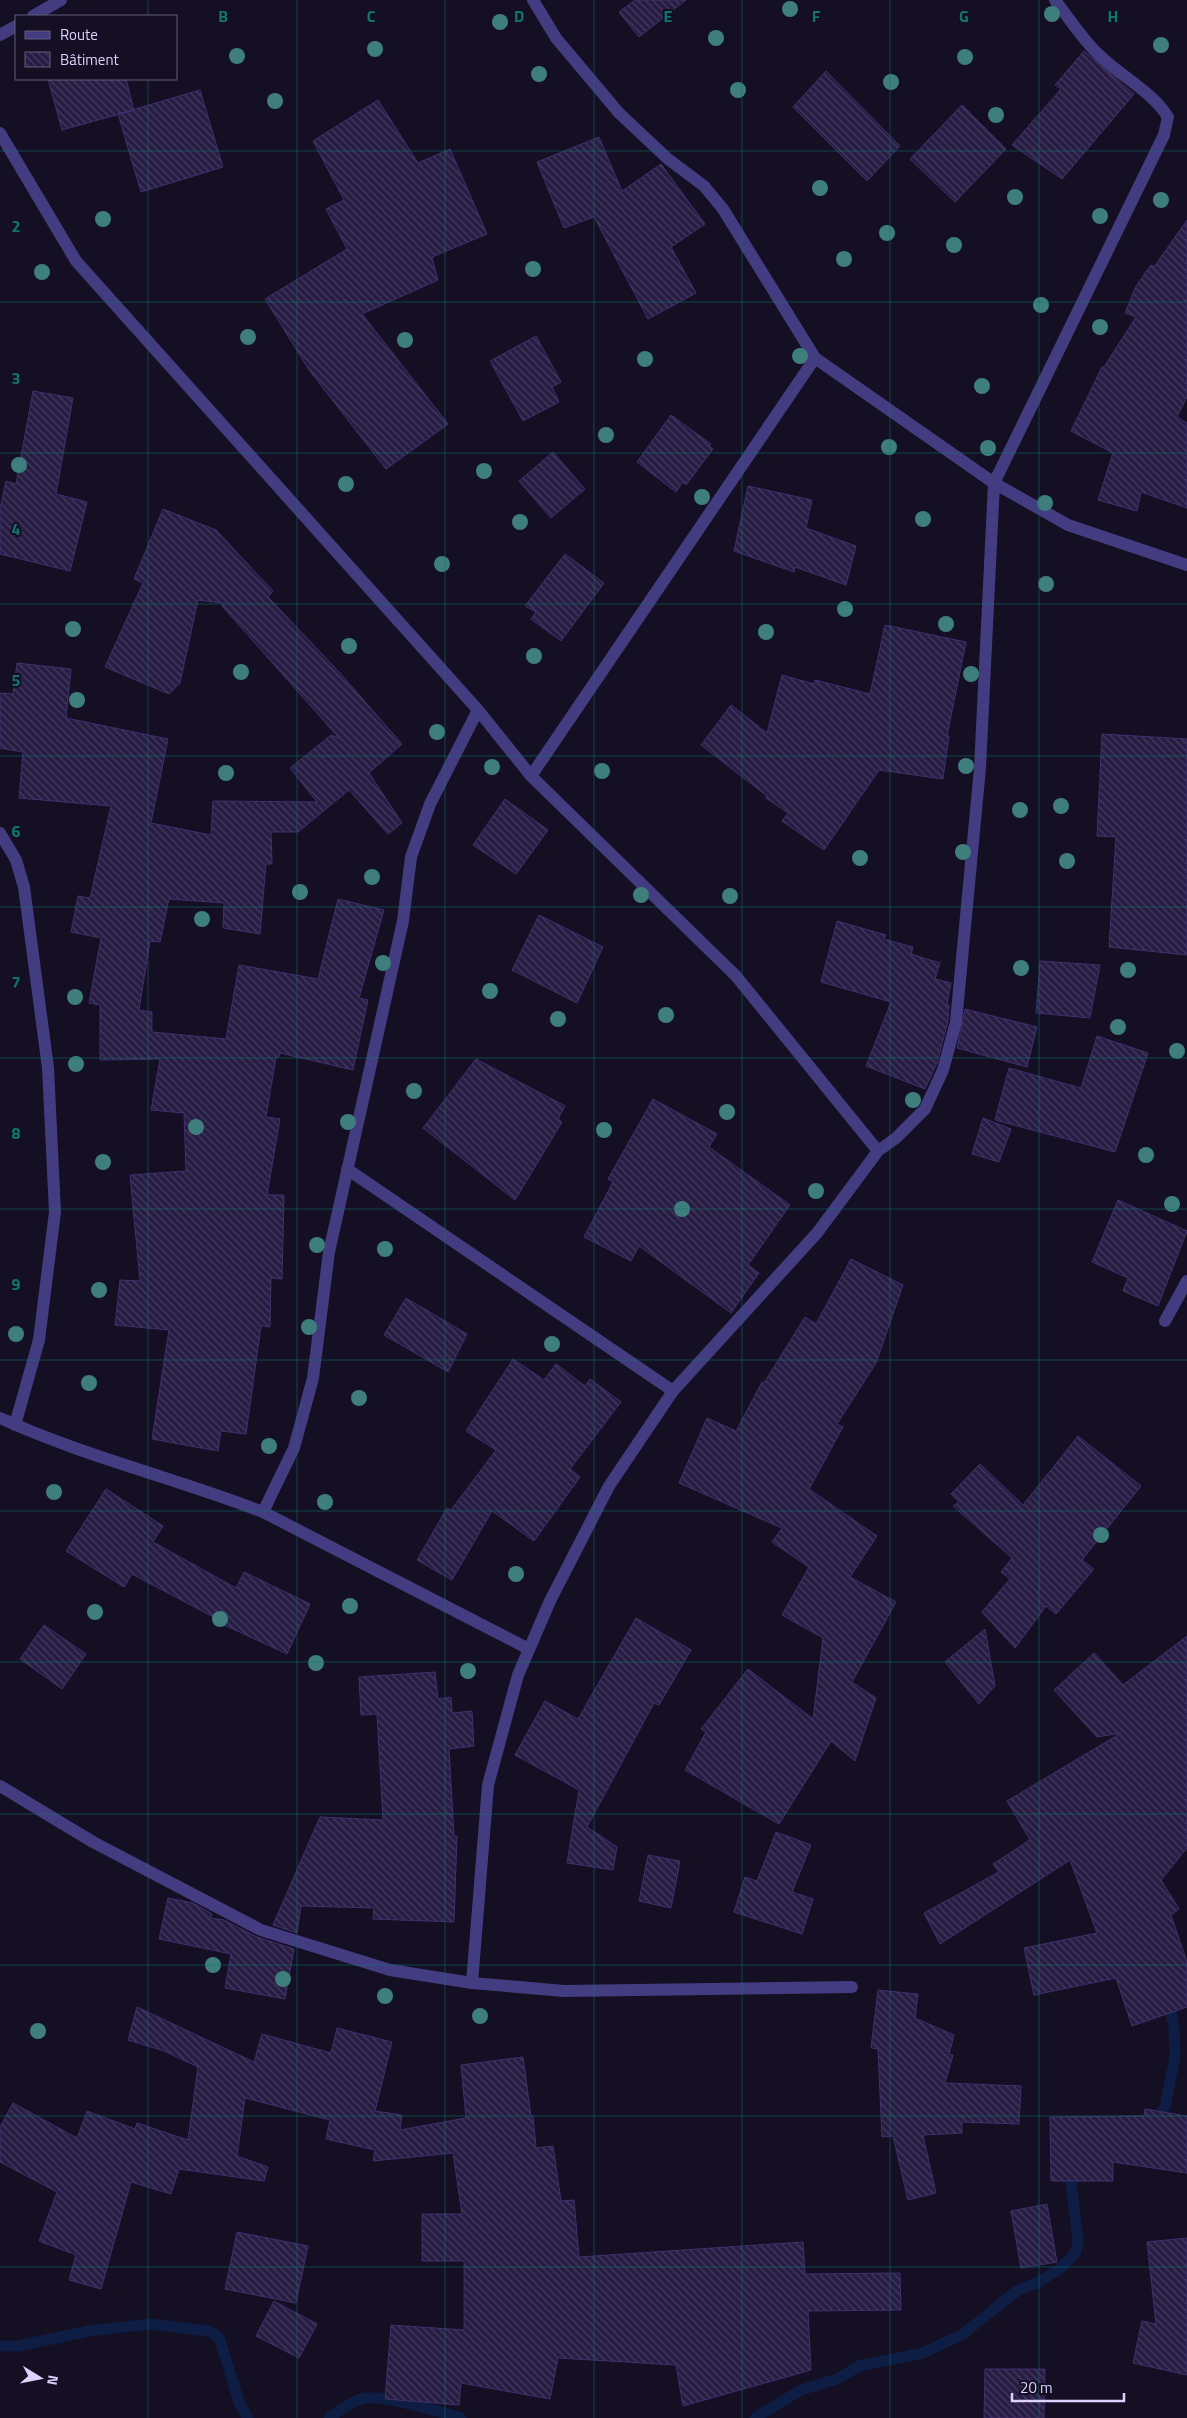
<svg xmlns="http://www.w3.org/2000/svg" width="1187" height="2418" font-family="'Titillium Web',sans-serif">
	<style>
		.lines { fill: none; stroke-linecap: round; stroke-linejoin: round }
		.stream { stroke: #0e1d43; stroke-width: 11 }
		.building { fill: url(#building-back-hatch); stroke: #402f6e }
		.minor { stroke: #443c80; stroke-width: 12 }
		.tree { fill: #3e7f7d }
		.grid { fill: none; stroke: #0f766e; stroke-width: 1; stroke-opacity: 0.55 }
		.grid-label { font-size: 16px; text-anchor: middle; font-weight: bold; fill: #0f766e; stroke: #140f23; stroke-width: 4; stroke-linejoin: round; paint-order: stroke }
	</style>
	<defs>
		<pattern id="building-back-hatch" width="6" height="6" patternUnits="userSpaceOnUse" patternTransform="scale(1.25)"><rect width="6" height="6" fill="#271c43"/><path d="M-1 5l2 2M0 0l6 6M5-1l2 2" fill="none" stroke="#463c5f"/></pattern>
	</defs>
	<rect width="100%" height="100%" fill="#140f23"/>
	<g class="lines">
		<path class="stream" d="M 1154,2125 L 1165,2107 L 1175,2057 L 1174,2028 L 1171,2011 L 1173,1998
			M 0,2346 L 18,2346 L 89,2331 L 150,2324 L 208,2331 L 216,2335 L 220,2340 L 240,2405 L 248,2418
			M 329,2418 C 341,2410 352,2400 366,2398 C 386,2395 440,2412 461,2418
			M 755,2418 L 801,2390 L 837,2379 L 859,2366 L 923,2353 L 963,2334 L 1018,2290 L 1037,2283 L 1058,2270 L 1071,2258 L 1076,2251 L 1078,2241 L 1069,2165"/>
	</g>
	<path class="building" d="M 635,0 L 686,0 L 639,37 L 619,12 Z
		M 1084,51 L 1134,94 L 1062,179 L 1012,145 L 1061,89 L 1055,85 Z
		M 826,71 L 900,146 L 867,181 L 793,107 Z
		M 48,79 L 126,79 L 134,110 L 62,130 Z
		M 200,90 L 223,167 L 141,192 L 118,114 Z
		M 378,100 L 418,163 L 450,149 L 487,234 L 432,257 L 438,280 L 362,314 L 448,424 L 386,469 L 309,370 L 265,299 L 347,249 L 326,209 L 344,200 L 313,141 Z
		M 962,105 L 1006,149 L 955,202 L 910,159 Z
		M 599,137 L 622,191 L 661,164 L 705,224 L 671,247 L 696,293 L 648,319 L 594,217 L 564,228 L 537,162 Z
		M 1187,220 L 1187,397 L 1177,417 L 1187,423 L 1187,508 L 1141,492 L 1137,511 L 1098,500 L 1113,453 L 1071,431 L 1102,367 L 1104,367 L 1136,317 L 1125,313 L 1136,286 L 1151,265 L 1154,267 Z
		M 536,336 L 561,382 L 552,387 L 559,402 L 523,421 L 490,361 Z
		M 33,391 L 73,398 L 56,494 L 87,502 L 70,571 L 0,554 L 0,509 L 6,481 L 16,484 Z
		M 671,415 L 711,444 L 709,446 L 713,449 L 686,485 L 683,482 L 676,492 L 637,462 Z
		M 553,452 L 585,489 L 551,518 L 519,481 Z
		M 748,486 L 812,500 L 806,528 L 856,546 L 846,585 L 795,567 L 794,572 L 734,551 Z
		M 163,509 L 216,530 L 273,591 L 268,597 L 340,673 L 402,744 L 369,773 L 402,823 L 388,834 L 349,790 L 298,832 L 271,832 L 272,864 L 266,864 L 260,934 L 223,928 L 224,903 L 169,899 L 160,942 L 150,941 L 139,1010 L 152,1012 L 152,1032 L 226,1039 L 239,965 L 318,979 L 338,899 L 384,910 L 359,998 L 368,1000 L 353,1070 L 280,1053 L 279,1057 L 276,1057 L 266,1117 L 280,1119 L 267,1195 L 284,1195 L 282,1279 L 271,1278 L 270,1327 L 261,1326 L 246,1434 L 221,1431 L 218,1451 L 152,1439 L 169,1330 L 115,1325 L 120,1280 L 140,1281 L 130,1175 L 186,1171 L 184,1113 L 151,1110 L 160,1059 L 100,1060 L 100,1005 L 89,1003 L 101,938 L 71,932 L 78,896 L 90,898 L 111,806 L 19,798 L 23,752 L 0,748 L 0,693 L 13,694 L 17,663 L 71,669 L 66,718 L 168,739 L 151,823 L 211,835 L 213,801 L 317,802 L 290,768 L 331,735 L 339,738 L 222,606 L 222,603 L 198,600 L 180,683 L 169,694 L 105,667 L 143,583 L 134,579 Z
		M 565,554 L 604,583 L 561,641 L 531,619 L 536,612 L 525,606 Z
		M 885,625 L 966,642 L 947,736 L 949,736 L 943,779 L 879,770 L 824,850 L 782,821 L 788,813 L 766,798 L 767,796 L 701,745 L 731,705 L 767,733 L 782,675 L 814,684 L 815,680 L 870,694 Z
		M 1102,734 L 1187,739 L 1187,955 L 1109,947 L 1116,837 L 1097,836 Z
		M 505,799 L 548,830 L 516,874 L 473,845 Z
		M 539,915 L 603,947 L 577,1003 L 512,970 Z
		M 837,921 L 886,935 L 884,939 L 913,947 L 911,954 L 940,963 L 935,979 L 951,983 L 947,1004 L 949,1005 L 948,1021 L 937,1063 L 925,1089 L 866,1066 L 891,1002 L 821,982 Z
		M 1040,961 L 1100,965 L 1090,1018 L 1036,1013 Z
		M 965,1009 L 1037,1027 L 1027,1067 L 957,1048 Z
		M 1097,1036 L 1148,1053 L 1115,1152 L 995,1120 L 1009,1068 L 1081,1088 Z
		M 476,1059 L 565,1106 L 558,1119 L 562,1122 L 515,1200 L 423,1128 Z
		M 653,1099 L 717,1134 L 709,1147 L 790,1205 L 748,1265 L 759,1273 L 731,1313 L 639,1246 L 631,1261 L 584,1237 L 613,1182 L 608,1179 Z
		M 983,1118 L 1011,1129 L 999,1162 L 972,1154 Z
		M 1118,1200 L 1187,1231 L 1158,1306 L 1123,1291 L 1128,1278 L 1092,1262 Z
		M 851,1259 L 903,1285 L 876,1363 L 837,1424 L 843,1427 L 809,1489 L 877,1536 L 850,1577 L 896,1602 L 852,1682 L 876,1698 L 855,1761 L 831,1741 L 779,1824 L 685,1770 L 706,1732 L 701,1729 L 748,1669 L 813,1719 L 823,1638 L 782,1615 L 809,1567 L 772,1542 L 782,1528 L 679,1483 L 707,1418 L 736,1431 L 762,1382 L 764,1383 L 805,1317 L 816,1324 Z
		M 406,1298 L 467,1334 L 448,1372 L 384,1335 Z
		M 513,1359 L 544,1380 L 556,1364 L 585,1386 L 590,1379 L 621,1402 L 570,1469 L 580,1477 L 534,1541 L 492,1511 L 452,1580 L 417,1560 L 447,1508 L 451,1510 L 496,1450 L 466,1431 Z
		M 1078,1436 L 1141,1486 L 1082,1560 L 1094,1569 L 1056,1614 L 1046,1606 L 1015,1648 L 982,1612 L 1010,1579 L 1001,1572 L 1012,1558 L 953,1506 L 959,1502 L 951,1494 L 980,1464 L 1023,1505 Z
		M 106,1489 L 163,1526 L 153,1542 L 236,1588 L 244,1572 L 310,1604 L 287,1654 L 220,1623 L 221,1621 L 132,1574 L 124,1587 L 66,1551 Z
		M 636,1618 L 691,1650 L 659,1705 L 654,1703 L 587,1827 L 617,1847 L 613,1870 L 567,1863 L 579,1790 L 515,1755 L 545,1701 L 578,1719 Z
		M 44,1625 L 86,1654 L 62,1689 L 20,1659 Z
		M 985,1629 L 995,1686 L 979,1704 L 945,1662 Z
		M 1187,1636 L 1187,1848 L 1161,1880 L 1179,1909 L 1171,1915 L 1187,1962 L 1187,2007 L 1132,2026 L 1116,1978 L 1034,1995 L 1024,1948 L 1097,1933 L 1070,1860 L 940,1944 L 924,1913 L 999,1872 L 993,1864 L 1030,1840 L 1007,1801 L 1121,1733 L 1097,1737 L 1054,1690 L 1094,1653 L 1123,1685 Z
		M 435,1672 L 438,1699 L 451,1697 L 452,1713 L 472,1711 L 474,1746 L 449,1749 L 454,1836 L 457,1836 L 454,1922 L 373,1919 L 374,1908 L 301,1906 L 297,1933 L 273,1925 L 320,1817 L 383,1820 L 377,1714 L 361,1715 L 359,1677 Z
		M 776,1832 L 811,1845 L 792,1892 L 813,1899 L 802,1934 L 734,1912 L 745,1877 L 757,1881 Z
		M 648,1855 L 680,1861 L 671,1908 L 639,1901 Z
		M 168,1898 L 193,1903 L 212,1914 L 211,1918 L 224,1920 L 257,1937 L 294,1949 L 285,1999 L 225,1988 L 231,1954 L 159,1939 Z
		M 878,1990 L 918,1994 L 915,2018 L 954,2035 L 949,2054 L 953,2055 L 945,2083 L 1021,2086 L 1019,2124 L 962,2122 L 962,2133 L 923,2135 L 936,2193 L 908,2200 L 893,2136 L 882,2137 L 878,2049 L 871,2048 Z
		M 137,2007 L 254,2062 L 262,2034 L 331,2053 L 337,2028 L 392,2042 L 375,2111 L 402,2115 L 400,2130 L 466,2118 L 461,2065 L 523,2057 L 531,2116 L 533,2116 L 536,2148 L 553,2146 L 561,2201 L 574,2200 L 579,2257 L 803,2242 L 805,2274 L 900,2273 L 901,2310 L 808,2311 L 811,2370 L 683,2406 L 676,2365 L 558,2358 L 550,2399 L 461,2383 L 459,2405 L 385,2399 L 391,2325 L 464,2330 L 464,2261 L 422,2261 L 422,2214 L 462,2214 L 453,2153 L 373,2161 L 375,2150 L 326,2139 L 330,2120 L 245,2098 L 237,2156 L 268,2167 L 264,2181 L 179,2169 L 171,2194 L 131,2182 L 101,2289 L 69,2280 L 76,2255 L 39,2241 L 57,2192 L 0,2162 L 0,2127 L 13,2103 L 77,2138 L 87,2111 L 135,2129 L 137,2123 L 188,2140 L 198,2067 L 164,2051 L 128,2040 Z
		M 1145,2109 L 1187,2116 L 1187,2173 L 1113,2162 L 1113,2181 L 1051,2181 L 1050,2117 L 1144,2116 Z
		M 1047,2204 L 1057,2262 L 1021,2268 L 1011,2211 Z
		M 237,2232 L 308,2246 L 296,2303 L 225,2289 Z
		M 1187,2238 L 1187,2375 L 1133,2363 L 1142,2321 L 1156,2324 L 1147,2242 Z
		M 274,2301 L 317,2324 L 299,2358 L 256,2336 Z
		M 985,2369 L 1045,2369 L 1044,2418 L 984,2418 Z"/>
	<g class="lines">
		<path class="minor" d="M 533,0 L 556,38 L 619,113 L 668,159 L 704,186 L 723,209 L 815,358 L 994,483 L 1068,525 L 1187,565
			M 33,16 L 61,0
			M 0,35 L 16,26
			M 0,133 L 76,261 L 478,710 L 531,776 L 736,976 L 878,1151 L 896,1138 L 925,1109 L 943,1070 L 956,1022 L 980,768 L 994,483 L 1164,135 L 1168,117 C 1151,90 1118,75 1096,52 C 1081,37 1068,17 1055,0
			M 531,776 L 815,358
			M 0,833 L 16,860 L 24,887 L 48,1068 L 55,1212 L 39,1340 L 15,1425
			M 347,1169 L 673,1391
			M 1165,1321 L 1187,1281
			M 0,1418 C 85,1457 176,1478 263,1512 L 294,1448 L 313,1378 L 329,1252 L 403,921 L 411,857 L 430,804 L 478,710
			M 263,1512 L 529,1649
			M 0,1786 L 93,1842 L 261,1930 L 390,1970 L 472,1983 L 564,1991 L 852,1987
			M 472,1983 L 488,1785 L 518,1675 L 550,1601 L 609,1486 L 673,1391 L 817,1233 L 878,1151"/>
	</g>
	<g class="tree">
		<circle cx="790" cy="9" r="8"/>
		<circle cx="1052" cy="14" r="8"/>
		<circle cx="500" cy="22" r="8"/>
		<circle cx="716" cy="38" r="8"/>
		<circle cx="1161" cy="45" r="8"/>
		<circle cx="375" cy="49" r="8"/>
		<circle cx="237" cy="56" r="8"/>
		<circle cx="965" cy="57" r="8"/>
		<circle cx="539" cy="74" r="8"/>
		<circle cx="891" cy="82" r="8"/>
		<circle cx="738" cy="90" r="8"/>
		<circle cx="275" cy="101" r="8"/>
		<circle cx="996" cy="115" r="8"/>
		<circle cx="820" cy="188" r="8"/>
		<circle cx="1015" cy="197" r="8"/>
		<circle cx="1161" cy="200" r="8"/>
		<circle cx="1100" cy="216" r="8"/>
		<circle cx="103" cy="219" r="8"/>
		<circle cx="887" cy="233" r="8"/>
		<circle cx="954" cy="245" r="8"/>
		<circle cx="844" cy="259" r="8"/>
		<circle cx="533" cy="269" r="8"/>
		<circle cx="42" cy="272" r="8"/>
		<circle cx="1041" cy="305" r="8"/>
		<circle cx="1100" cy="327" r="8"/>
		<circle cx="248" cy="337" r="8"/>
		<circle cx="405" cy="340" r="8"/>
		<circle cx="800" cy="356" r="8"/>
		<circle cx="645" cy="359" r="8"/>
		<circle cx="982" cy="386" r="8"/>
		<circle cx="606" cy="435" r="8"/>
		<circle cx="889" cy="447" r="8"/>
		<circle cx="988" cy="448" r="8"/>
		<circle cx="19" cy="465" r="8"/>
		<circle cx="484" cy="471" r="8"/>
		<circle cx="346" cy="484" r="8"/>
		<circle cx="702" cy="497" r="8"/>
		<circle cx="1045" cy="503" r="8"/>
		<circle cx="923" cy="519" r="8"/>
		<circle cx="520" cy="522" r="8"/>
		<circle cx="442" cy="564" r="8"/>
		<circle cx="1046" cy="584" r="8"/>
		<circle cx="845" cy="609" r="8"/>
		<circle cx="946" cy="624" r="8"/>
		<circle cx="73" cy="629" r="8"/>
		<circle cx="766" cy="632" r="8"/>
		<circle cx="349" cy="646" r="8"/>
		<circle cx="534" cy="656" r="8"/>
		<circle cx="241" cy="672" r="8"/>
		<circle cx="971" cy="674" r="8"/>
		<circle cx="77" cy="700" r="8"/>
		<circle cx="437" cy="732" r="8"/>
		<circle cx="966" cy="766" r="8"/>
		<circle cx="492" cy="767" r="8"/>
		<circle cx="602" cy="771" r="8"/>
		<circle cx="226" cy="773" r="8"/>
		<circle cx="1061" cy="806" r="8"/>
		<circle cx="1020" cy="810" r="8"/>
		<circle cx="963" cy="852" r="8"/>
		<circle cx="860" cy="858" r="8"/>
		<circle cx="1067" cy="861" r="8"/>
		<circle cx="372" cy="877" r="8"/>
		<circle cx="300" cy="892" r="8"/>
		<circle cx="641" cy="895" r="8"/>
		<circle cx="730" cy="896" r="8"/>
		<circle cx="202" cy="919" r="8"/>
		<circle cx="383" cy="963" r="8"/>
		<circle cx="1021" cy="968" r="8"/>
		<circle cx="1128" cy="970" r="8"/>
		<circle cx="490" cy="991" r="8"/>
		<circle cx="75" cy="997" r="8"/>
		<circle cx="666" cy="1015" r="8"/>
		<circle cx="558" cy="1019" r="8"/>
		<circle cx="1118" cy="1027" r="8"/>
		<circle cx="1177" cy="1051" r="8"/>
		<circle cx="76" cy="1064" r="8"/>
		<circle cx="414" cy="1091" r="8"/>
		<circle cx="913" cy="1100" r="8"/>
		<circle cx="727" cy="1112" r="8"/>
		<circle cx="348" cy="1122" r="8"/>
		<circle cx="196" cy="1127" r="8"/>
		<circle cx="604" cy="1130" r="8"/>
		<circle cx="1146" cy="1155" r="8"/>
		<circle cx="103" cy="1162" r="8"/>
		<circle cx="816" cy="1191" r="8"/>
		<circle cx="1172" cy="1204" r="8"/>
		<circle cx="682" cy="1209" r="8"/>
		<circle cx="317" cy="1245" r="8"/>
		<circle cx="385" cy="1249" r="8"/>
		<circle cx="99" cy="1290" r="8"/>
		<circle cx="309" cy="1327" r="8"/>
		<circle cx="16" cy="1334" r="8"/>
		<circle cx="552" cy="1344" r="8"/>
		<circle cx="89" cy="1383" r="8"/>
		<circle cx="359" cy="1398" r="8"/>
		<circle cx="269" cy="1446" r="8"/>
		<circle cx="54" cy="1492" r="8"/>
		<circle cx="325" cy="1502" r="8"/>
		<circle cx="1101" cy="1535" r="8"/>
		<circle cx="516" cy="1574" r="8"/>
		<circle cx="350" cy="1606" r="8"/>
		<circle cx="95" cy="1612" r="8"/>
		<circle cx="220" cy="1619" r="8"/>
		<circle cx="316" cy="1663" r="8"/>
		<circle cx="468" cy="1671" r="8"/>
		<circle cx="213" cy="1965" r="8"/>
		<circle cx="283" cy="1979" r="8"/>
		<circle cx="385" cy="1996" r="8"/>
		<circle cx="480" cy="2016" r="8"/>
		<circle cx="38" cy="2031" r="8"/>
	</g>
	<path class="grid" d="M 148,0 L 148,16M 297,0 L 297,2418M 445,0 L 445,2418M 594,0 L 594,2418M 742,0 L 742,2418M 890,0 L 890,2418M 1039,0 L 1039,2418M 148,79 L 148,2418M 0,151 L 1187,151M 0,302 L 1187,302M 0,453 L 1187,453M 0,604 L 1187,604M 0,756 L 1187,756M 0,907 L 1187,907M 0,1058 L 1187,1058M 0,1209 L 1187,1209M 0,1360 L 1187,1360M 0,1511 L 1187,1511M 0,1662 L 1187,1662M 0,1814 L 1187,1814M 0,1965 L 1187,1965M 0,2116 L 1187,2116M 0,2267 L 1187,2267"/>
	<g class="grid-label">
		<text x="223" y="22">B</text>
		<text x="371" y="22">C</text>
		<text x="519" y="22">D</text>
		<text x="668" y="22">E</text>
		<text x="816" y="22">F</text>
		<text x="964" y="22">G</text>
		<text x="1113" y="22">H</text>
		<text x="16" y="232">2</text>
		<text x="16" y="384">3</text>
		<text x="16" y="535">4</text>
		<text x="16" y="686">5</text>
		<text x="16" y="837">6</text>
		<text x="16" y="988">7</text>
		<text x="16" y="1139">8</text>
		<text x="16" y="1290">9</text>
	</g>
	<rect x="15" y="15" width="162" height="65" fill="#140f23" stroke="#645d7a"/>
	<rect x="25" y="31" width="25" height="8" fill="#443c80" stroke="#645d7a"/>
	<text x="60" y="40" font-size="15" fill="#dbd2fd">Route</text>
	<rect x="25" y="52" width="25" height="15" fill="url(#building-back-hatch)" stroke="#645d7a"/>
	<text x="60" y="65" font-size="15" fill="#dbd2fd">Bâtiment</text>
	<g transform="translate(40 2378) rotate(100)" stroke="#140f23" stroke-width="4" paint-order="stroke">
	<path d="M0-4L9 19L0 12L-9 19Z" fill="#dbd2fd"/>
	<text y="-8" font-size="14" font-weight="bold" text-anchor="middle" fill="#dbd2fd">N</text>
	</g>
	<path d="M1012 2393v8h112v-8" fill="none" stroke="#dbd2fd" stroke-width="2.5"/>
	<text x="1020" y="2393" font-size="15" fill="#dbd2fd" stroke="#140f23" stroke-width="4" paint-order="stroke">20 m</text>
</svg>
